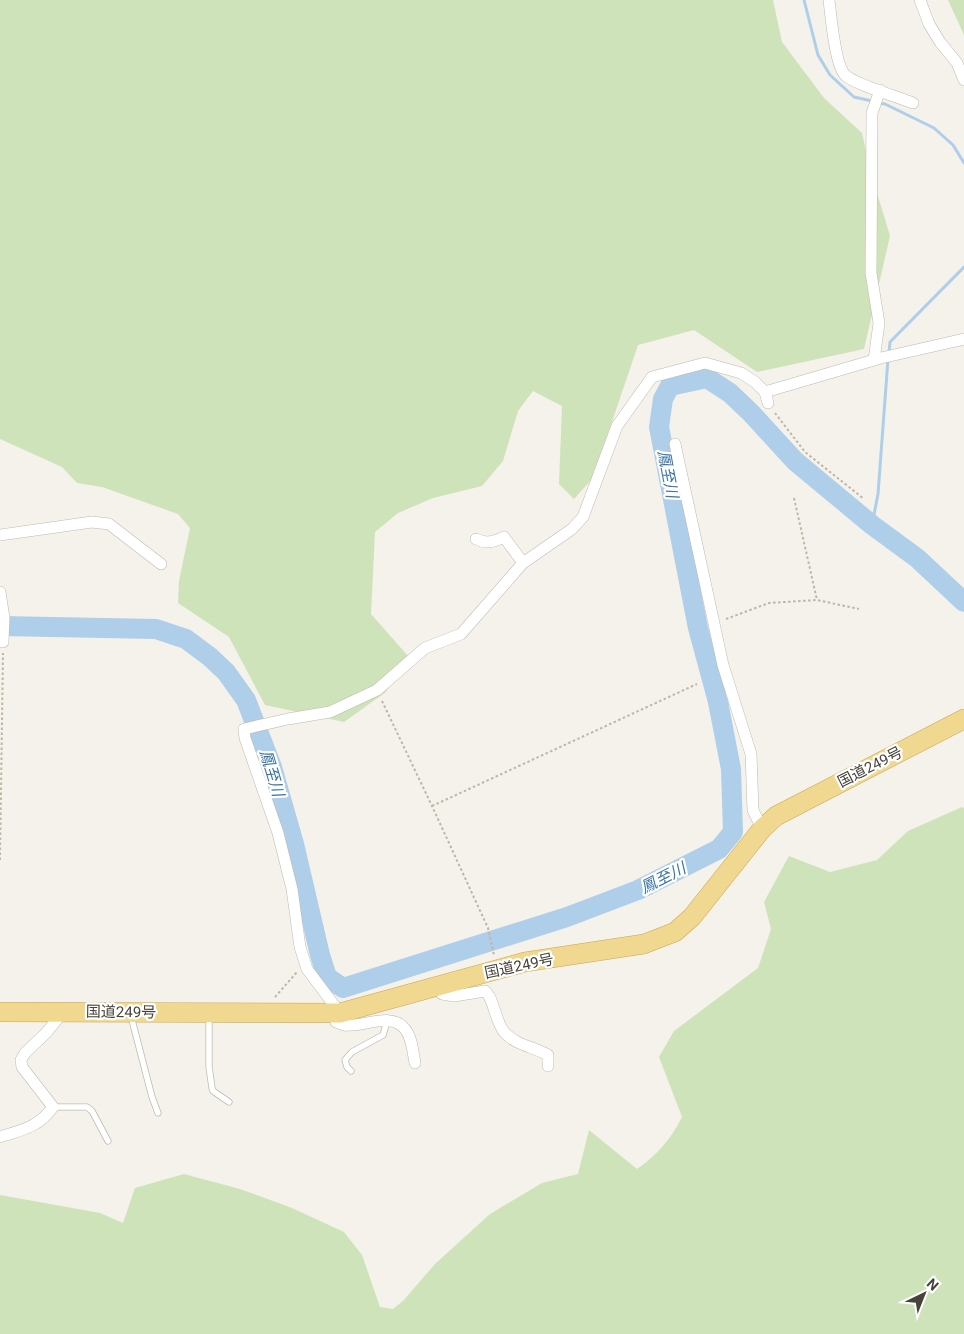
<svg xmlns="http://www.w3.org/2000/svg" width="964" height="1334" font-family="Roboto,'Noto Sans JP',sans-serif">
	<style>
		.green { fill: #cee3b9 }
		.lines { fill: none; stroke-linecap: round; stroke-linejoin: round }
		.stream { stroke: #afcee9; stroke-width: 3 }
		.river { stroke: #afcee9; stroke-width: 20 }
		.service-casing { stroke: #bebaaf; stroke-width: 7 }
		.minor-casing { stroke: #bebaaf; stroke-width: 12 }
		.trunk-casing { stroke: #cca44d; stroke-width: 20 }
		.path { stroke: #beb6a2; stroke-width: 2; stroke-dasharray: 2.5 2.5; stroke-linecap: butt }
		.service { stroke: #fff; stroke-width: 5.5 }
		.minor { stroke: #fff; stroke-width: 11 }
		.trunk { stroke: #f0d890; stroke-width: 19 }
		.labels { text-anchor: middle; dominant-baseline: central; stroke-width: 4.5; stroke-linejoin: round; paint-order: stroke }
		.street-label { font-size: 15px; fill: #47433a; stroke: #fff }
		.water-label { font-size: 16px; font-style: italic; fill: #3e76a7; stroke: #fff }
	</style>
	<rect width="100%" height="100%" fill="#f4f2eb"/>
	<path class="green" d="M 0,0 L 773,0 L 782,42 L 824,98 L 862,133 L 871,173 L 890,236 L 864,349 L 757,372 L 694,330 L 638,345 L 593,478 L 574,499 L 559,484 L 562,406 L 533,391 L 518,411 L 503,461 L 482,486 L 433,498 L 398,513 L 375,532 L 371,614 L 408,656 L 386,692 L 344,722 L 265,705 L 229,637 L 178,603 L 179,581 L 190,528 L 178,514 L 102,487 L 77,483 L 62,467 L 0,439 Z
		M 948,0 L 964,0 L 964,35 Z
		M 962,807 L 964,808 L 964,1334 L 0,1334 L 0,1195 L 100,1213 L 123,1223 L 135,1188 L 184,1174 L 240,1189 L 292,1208 L 344,1232 L 362,1255 L 380,1307 L 393,1309 L 403,1301 L 435,1264 L 490,1214 L 542,1183 L 578,1174 L 589,1130 L 637,1169 C 657,1155 671,1139 682,1117 L 659,1057 L 674,1031 L 758,968 L 771,929 L 764,902 L 789,856 L 830,872 L 877,860 L 908,831 Z"/>
	<g class="lines">
		<path class="stream" d="M 804,0 L 818,55 L 830,75 L 854,97 L 872,101
			M 878,103 L 885,104 L 934,128 L 953,145 L 964,163
			M 889,353 L 890,342 L 964,267
			M 872,525 L 878,494 L 888,359"/>
		<path class="river" d="M 0,626 L 156,629 L 186,639 L 210,657 L 226,672 L 246,700 L 272,767 L 294,844 L 320,955 L 327,977 L 343,988 L 567,917 L 638,890 L 719,849 L 733,832 L 731,769 L 718,702 L 698,628 L 659,427 L 663,399 L 670,386 L 707,378 L 730,393 L 751,413 L 795,461 L 872,525 L 917,558 L 964,602"/>
		<defs>
			<path id="service" d="M 209,1015 L 209,1067 L 212,1088 L 213,1091 L 229,1102
				M 131,1016 L 152,1097 L 158,1113
				M 351,1071 L 347,1067 L 345,1060 L 352,1052 L 383,1035 L 386,1025 L 382,1023
				M 53,1107 L 87,1107 L 92,1111 L 108,1141"/>
			<path id="minor" d="M 829,0 C 831,16 835,65 845,75 C 854,84 898,97 913,103
				M 920,0 L 929,24 L 940,42 L 957,63 L 964,80
				M 874,360 L 879,323 L 871,273 L 872,113 L 880,90
				M 768,403 L 765,392 L 881,358 L 964,339
				M 675,444 L 723,665 L 751,754 L 753,810 L 762,829
				M 0,535 L 92,522 L 109,524 L 161,564
				M 476,539 C 486,544 494,542 504,537 L 523,563
				M 0,592 L 4,618 L 3,642
				M 439,985 L 442,994 L 454,996 L 485,991 C 494,998 495,1022 505,1033 C 516,1045 534,1047 548,1055 L 548,1066
				M 335,1013 L 336,1022 C 339,1023 341,1024 344,1025 C 361,1028 392,1011 405,1029 C 412,1037 413,1053 415,1063
				M 340,1013 L 307,969 L 300,947 L 292,889 L 278,833 L 245,738 L 244,729 L 288,719 L 330,712 L 377,690 L 425,648 L 461,634 L 523,563 L 572,529 L 583,517 L 617,426 L 652,377 L 705,363 L 741,373 L 755,382 L 765,392
				M 0,1137 C 22,1130 39,1127 53,1107 L 22,1067 L 21,1060 L 25,1053 L 46,1033 L 64,1011"/>
			<path id="trunk" d="M 0,1012 L 340,1013 L 525,962 L 644,944 L 675,932 L 692,917 L 762,829 L 776,816 L 964,719"/>
		</defs>
		<use href="#service" class="service-casing"/>
		<use href="#minor" class="minor-casing"/>
		<use href="#trunk" class="trunk-casing"/>
		<path class="path" d="M 775,413 L 805,452 L 864,499
			M 794,498 L 817,600
			M 726,619 L 769,603 L 817,600 L 859,609
			M 382,701 L 432,806 L 488,928 L 494,955
			M 432,806 L 697,684
			M 0,860 L 3,653
			M 275,997 L 297,972"/>
		<use href="#service" class="service"/>
		<use href="#minor" class="minor"/>
		<use href="#trunk" class="trunk"/>
	</g>
	<g class="labels">
		<g class="street-label">
			<text transform="translate(870 767) rotate(-27)">国道249号</text>
			<text transform="translate(519 966) rotate(-12)">国道249号</text>
			<text transform="translate(121 1012) rotate(1)">国道249号</text>
		</g>
		<g class="water-label">
			<text transform="translate(668 474) rotate(79)">鳳至川</text>
			<text transform="translate(272 773) rotate(73)">鳳至川</text>
			<text transform="translate(663 878) rotate(-27)">鳳至川</text>
		</g>
	</g>
	<g transform="translate(924 1294) rotate(43)" stroke="#ffffff" stroke-width="4" paint-order="stroke">
	<path d="M0-4L9 19L0 12L-9 19Z" fill="#47433a"/>
	<text y="-8" font-size="14" font-weight="bold" text-anchor="middle" fill="#47433a">N</text>
	</g>
</svg>
